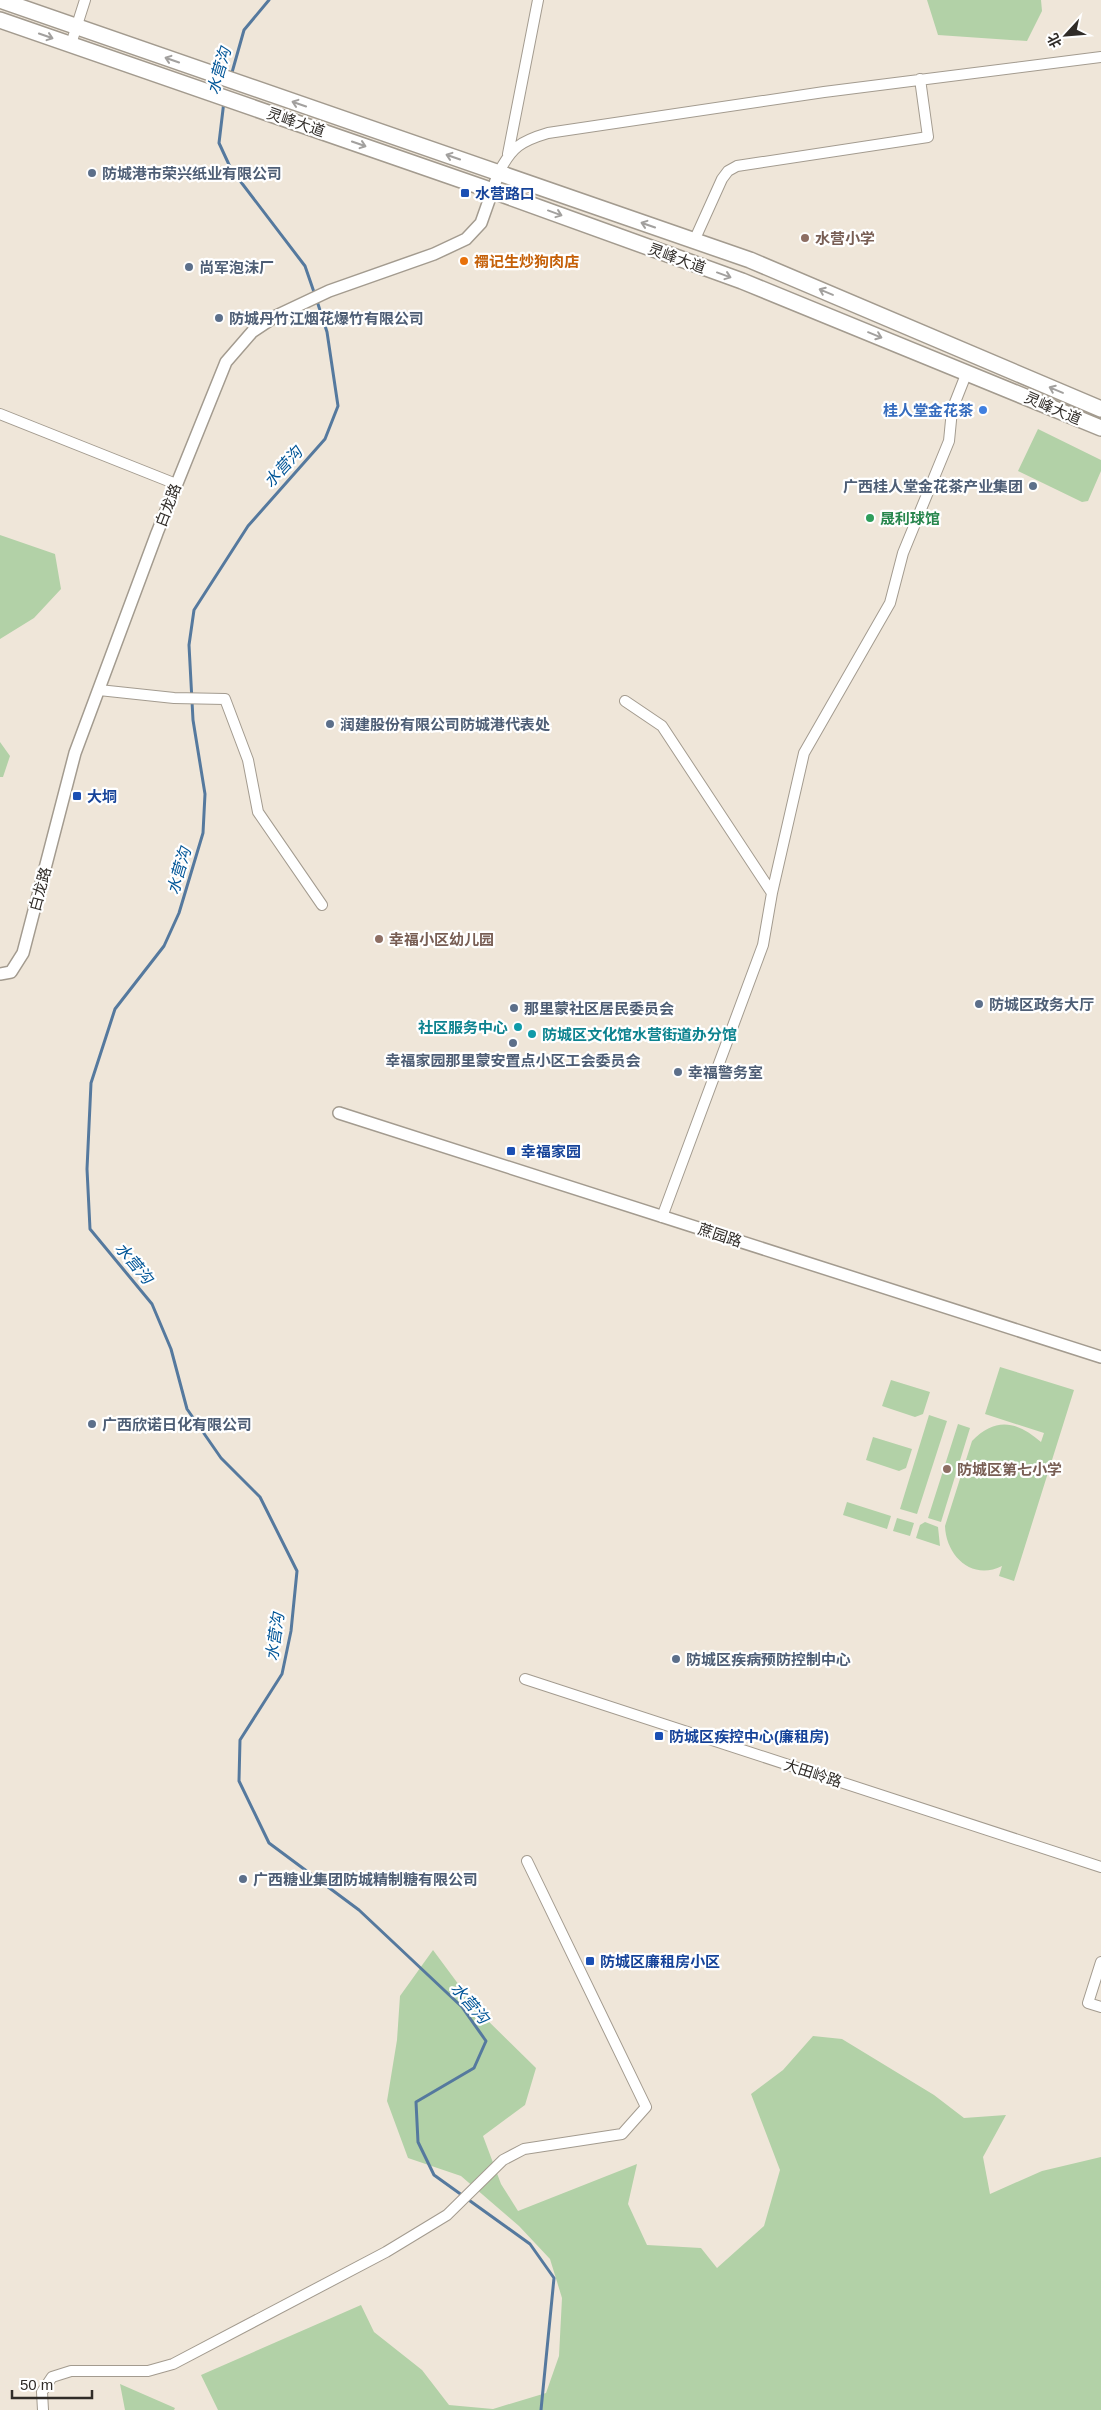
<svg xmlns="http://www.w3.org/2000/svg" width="1101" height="2410" font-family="Helvetica,'Noto Sans SC',sans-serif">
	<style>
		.green { fill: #b2d1a7 }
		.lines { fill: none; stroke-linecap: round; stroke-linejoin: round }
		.stream { stroke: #55799e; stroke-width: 3 }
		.minor-casing { stroke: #a39b8f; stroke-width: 12 }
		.tertiary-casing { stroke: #a39b8f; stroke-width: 14 }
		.primary-casing { stroke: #a39b8f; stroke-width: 18 }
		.minor { stroke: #fff; stroke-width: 10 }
		.tertiary { stroke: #fff; stroke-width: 11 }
		.primary { stroke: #fff; stroke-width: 15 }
		.oneway { stroke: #a2a09e }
		.service-dot { fill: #5c6f8a; stroke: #fff; stroke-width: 2 }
		.transit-dot { fill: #1a4fb4; stroke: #fff; stroke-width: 2 }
		.education-dot { fill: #8d6e63; stroke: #fff; stroke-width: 2 }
		.food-dot { fill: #e8710a; stroke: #fff; stroke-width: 2 }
		.shop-dot { fill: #3f7fe0; stroke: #fff; stroke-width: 2 }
		.leisure-dot { fill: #2e9e5b; stroke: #fff; stroke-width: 2 }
		.culture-dot { fill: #0f9aa8; stroke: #fff; stroke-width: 2 }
		.labels { text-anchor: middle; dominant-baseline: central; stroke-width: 4.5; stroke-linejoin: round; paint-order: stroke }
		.street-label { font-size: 15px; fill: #302c28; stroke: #fff }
		.service-label { font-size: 15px; font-weight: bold; fill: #4e5e75; stroke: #fff; text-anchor: start }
		.transit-label { font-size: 15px; font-weight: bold; fill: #164399; stroke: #fff; text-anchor: start }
		.education-label { font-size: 15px; font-weight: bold; fill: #785e54; stroke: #fff; text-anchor: start }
		.food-label { font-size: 15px; font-weight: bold; fill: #c56008; stroke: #fff; text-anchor: start }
		.shop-label { font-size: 15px; font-weight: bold; fill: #366cbe; stroke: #fff; text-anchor: end }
		.leisure-label { font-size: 15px; font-weight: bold; fill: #27864d; stroke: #fff; text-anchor: start }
		.culture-label { font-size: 15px; font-weight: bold; fill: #0d838f; stroke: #fff; text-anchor: end }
		.water-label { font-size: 16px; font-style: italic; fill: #005597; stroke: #fff }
	</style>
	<rect width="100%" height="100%" fill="#efe6d9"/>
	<path class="green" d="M 927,0 L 1041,0 L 1042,11 L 1027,41 L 938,35 Z
		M 1038,429 L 1101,460 L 1101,471 L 1088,501 L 1082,502 L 1018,471 Z
		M 0,535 L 55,554 L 61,589 L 34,618 L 0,639 Z
		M 0,742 L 10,756 L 3,777 L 0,777 Z
		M 1000,1367 L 1074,1390 L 1014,1581 L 999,1576 L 1002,1566 C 972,1581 946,1556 945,1526 L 972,1441 C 996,1416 1018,1422 1041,1442 L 1044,1433 L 985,1414 Z
		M 891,1380 L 930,1392 L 923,1414 L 915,1417 L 882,1406 Z
		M 929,1415 L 947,1421 L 917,1514 L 900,1509 Z
		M 958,1424 L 970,1428 L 941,1522 L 928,1518 Z
		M 873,1437 L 912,1449 L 906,1468 L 899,1471 L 866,1460 Z
		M 847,1502 L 891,1516 L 887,1529 L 843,1515 Z
		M 897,1518 L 914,1523 L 910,1536 L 893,1531 Z
		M 925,1522 L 938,1527 L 940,1546 L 916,1538 L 920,1525 Z
		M 433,1950 L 479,2012 L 536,2068 L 525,2105 L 483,2136 L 501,2184 L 518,2211 L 637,2164 L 628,2204 L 647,2245 L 701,2248 L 717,2268 L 764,2226 L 780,2170 L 751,2094 L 783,2070 L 813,2036 L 842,2039 L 934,2095 L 964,2118 L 1006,2115 L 983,2157 L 990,2194 L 1042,2171 L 1101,2157 L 1101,2410 L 218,2410 L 201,2375 L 361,2305 L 374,2332 L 422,2370 L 449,2405 L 493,2409 L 546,2393 L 559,2356 L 562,2298 L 550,2259 L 519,2226 L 461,2176 L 408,2158 L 387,2101 L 397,2040 L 400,1996 Z
		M 120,2384 L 175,2408 L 174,2410 L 125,2410 Z"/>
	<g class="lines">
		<path class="stream" d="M 231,76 L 244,30 L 269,0
			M 224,101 L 219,143 L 231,169 L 305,266 L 315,295
			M 317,301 L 327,332 L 338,406 L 325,439 L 248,526 L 194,610 L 189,645 L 193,720 L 205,794 L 203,833 L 179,913 L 164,946 L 115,1009 L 91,1083 L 87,1169 L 90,1229 L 152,1304 L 171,1349 L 187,1409 L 221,1458 L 260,1497 L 297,1571 L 291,1631 L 282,1674 L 240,1740 L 239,1781 L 269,1843 L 359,1910 L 462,2007 L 486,2041 L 474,2068 L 416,2102 L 418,2142 L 434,2175 L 530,2244 L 554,2278 L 541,2410"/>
		<defs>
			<path id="minor" d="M 71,44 L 85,0
				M 508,154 L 538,0
				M 499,172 C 512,147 521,141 548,133 L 824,92 L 1101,57
				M 694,241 L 722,179 L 728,171 L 737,166 L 928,137 L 920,79
				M 0,414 L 176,484
				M 99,690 L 174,698 L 225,699 L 248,760 L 258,812 L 322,905
				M 625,701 L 662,726 L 772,893 L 763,945 L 662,1217
				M 772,893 L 804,753 L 890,603 L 903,553 L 949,441 L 952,410 L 967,372
				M 525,1679 L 1101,1867
				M 1101,1962 L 1088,2003 L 1101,2007
				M 43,2410 L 42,2392 L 52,2377 L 71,2371 L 148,2371 L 173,2364 L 386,2252 L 447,2215 L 503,2160 L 524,2149 L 622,2134 L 646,2107 L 527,1861"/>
			<path id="tertiary" d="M 0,974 L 11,972 L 23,953 L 75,753 L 157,533 L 226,362 L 252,332 L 276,316 L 329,291 L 434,254 L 466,239 L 481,223 L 499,172
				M 339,1113 L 1101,1357"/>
			<path id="primary" d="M 0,0 L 750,260 L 1101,409
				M 0,20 L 493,191 L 742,281 L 1101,428"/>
		</defs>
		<use href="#minor" class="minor-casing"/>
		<use href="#tertiary" class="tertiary-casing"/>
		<use href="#primary" class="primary-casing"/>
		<use href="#minor" class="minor"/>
		<use href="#tertiary" class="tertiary"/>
		<use href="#primary" class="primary"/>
	</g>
	<defs><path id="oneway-shaft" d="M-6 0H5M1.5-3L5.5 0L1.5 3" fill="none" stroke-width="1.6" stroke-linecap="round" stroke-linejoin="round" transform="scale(1.25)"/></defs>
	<g class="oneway">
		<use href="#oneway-shaft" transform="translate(46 36) rotate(19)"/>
		<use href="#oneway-shaft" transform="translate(172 60) rotate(-161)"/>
		<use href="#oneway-shaft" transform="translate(299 104) rotate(-161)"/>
		<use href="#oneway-shaft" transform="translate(359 144) rotate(19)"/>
		<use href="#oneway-shaft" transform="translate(453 157) rotate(-161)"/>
		<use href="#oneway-shaft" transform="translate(555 213) rotate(20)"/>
		<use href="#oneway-shaft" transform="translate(648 225) rotate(-161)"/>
		<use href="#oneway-shaft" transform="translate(724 275) rotate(20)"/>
		<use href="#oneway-shaft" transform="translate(826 292) rotate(-157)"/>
		<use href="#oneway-shaft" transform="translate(875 335) rotate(22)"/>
		<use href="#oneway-shaft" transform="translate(1056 390) rotate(-157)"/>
	</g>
	<g class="service-dot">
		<circle cx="92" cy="173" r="5"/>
		<circle cx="189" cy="267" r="5"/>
		<circle cx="219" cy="318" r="5"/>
		<circle cx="1033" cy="486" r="5"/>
		<circle cx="330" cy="724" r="5"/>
		<circle cx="979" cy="1004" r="5"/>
		<circle cx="514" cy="1008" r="5"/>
		<circle cx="513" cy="1043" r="5"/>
		<circle cx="678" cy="1072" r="5"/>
		<circle cx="92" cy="1424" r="5"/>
		<circle cx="676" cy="1659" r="5"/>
		<circle cx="243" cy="1879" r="5"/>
	</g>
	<g class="transit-dot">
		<rect x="460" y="188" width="10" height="10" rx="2.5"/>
		<rect x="72" y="791" width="10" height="10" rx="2.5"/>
		<rect x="506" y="1146" width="10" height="10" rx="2.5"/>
		<rect x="654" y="1731" width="10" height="10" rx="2.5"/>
		<rect x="585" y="1956" width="10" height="10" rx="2.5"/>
	</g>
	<g class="education-dot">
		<circle cx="805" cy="238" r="5"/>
		<circle cx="379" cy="939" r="5"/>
		<circle cx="947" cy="1469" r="5"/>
	</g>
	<circle class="food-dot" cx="464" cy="261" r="5"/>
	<circle class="shop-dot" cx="983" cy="410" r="5"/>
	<circle class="leisure-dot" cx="870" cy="518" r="5"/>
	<g class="culture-dot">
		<circle cx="518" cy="1027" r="5"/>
		<circle cx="532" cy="1034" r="5"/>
	</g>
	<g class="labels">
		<g class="street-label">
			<text transform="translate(296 122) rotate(19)">灵峰大道</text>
			<text transform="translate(677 258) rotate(20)">灵峰大道</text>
			<text transform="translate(1053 408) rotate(23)">灵峰大道</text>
			<text transform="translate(168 505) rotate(-69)">白龙路</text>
			<text transform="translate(40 889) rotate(-75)">白龙路</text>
			<text transform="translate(720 1235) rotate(18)">蔗园路</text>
			<text transform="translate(813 1773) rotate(18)">大田岭路</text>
		</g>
		<g class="service-label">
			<text x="102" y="173">防城港市荣兴纸业有限公司</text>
			<text x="199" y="267">尚军泡沫厂</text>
			<text x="229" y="318">防城丹竹江烟花爆竹有限公司</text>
			<text x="1023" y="486" text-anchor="end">广西桂人堂金花茶产业集团</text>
			<text x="340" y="724">润建股份有限公司防城港代表处</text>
			<text x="989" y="1004">防城区政务大厅</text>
			<text x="524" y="1008">那里蒙社区居民委员会</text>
			<text x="513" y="1060" text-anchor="middle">幸福家园那里蒙安置点小区工会委员会</text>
			<text x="688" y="1072">幸福警务室</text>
			<text x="102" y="1424">广西欣诺日化有限公司</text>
			<text x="686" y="1659">防城区疾病预防控制中心</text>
			<text x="253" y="1879">广西糖业集团防城精制糖有限公司</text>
		</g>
		<g class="transit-label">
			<text x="475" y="193">水营路口</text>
			<text x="87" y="796">大垌</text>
			<text x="521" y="1151">幸福家园</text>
			<text x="669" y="1736">防城区疾控中心(廉租房)</text>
			<text x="600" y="1961">防城区廉租房小区</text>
		</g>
		<g class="education-label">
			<text x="815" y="238">水营小学</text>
			<text x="389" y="939">幸福小区幼儿园</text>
			<text x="957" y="1469">防城区第七小学</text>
		</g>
		<g class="food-label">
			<text x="474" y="261">禤记生炒狗肉店</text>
		</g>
		<g class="shop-label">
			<text x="973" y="410">桂人堂金花茶</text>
		</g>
		<g class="leisure-label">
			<text x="880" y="518">晟利球馆</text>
		</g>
		<g class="culture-label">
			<text x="508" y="1027">社区服务中心</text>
			<text x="542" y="1034" text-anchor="start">防城区文化馆水营街道办分馆</text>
		</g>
		<g class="water-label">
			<text transform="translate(219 71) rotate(-74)">水营沟</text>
			<text transform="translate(283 467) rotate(-48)">水营沟</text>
			<text transform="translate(179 871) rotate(-74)">水营沟</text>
			<text transform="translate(134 1263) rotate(50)">水营沟</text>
			<text transform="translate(275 1637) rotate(-82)">水营沟</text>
			<text transform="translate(470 2003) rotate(49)">水营沟</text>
		</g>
	</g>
	<g transform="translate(1066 35) rotate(244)" stroke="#ffffff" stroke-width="4" paint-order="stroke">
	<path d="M0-4L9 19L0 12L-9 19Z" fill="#302c28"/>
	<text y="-8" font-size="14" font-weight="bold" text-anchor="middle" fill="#302c28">北</text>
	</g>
	<path d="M12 2390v8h80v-8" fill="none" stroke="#302c28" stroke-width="2.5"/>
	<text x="20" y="2390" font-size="15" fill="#302c28" stroke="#ffffff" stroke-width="4" paint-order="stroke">50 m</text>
</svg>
